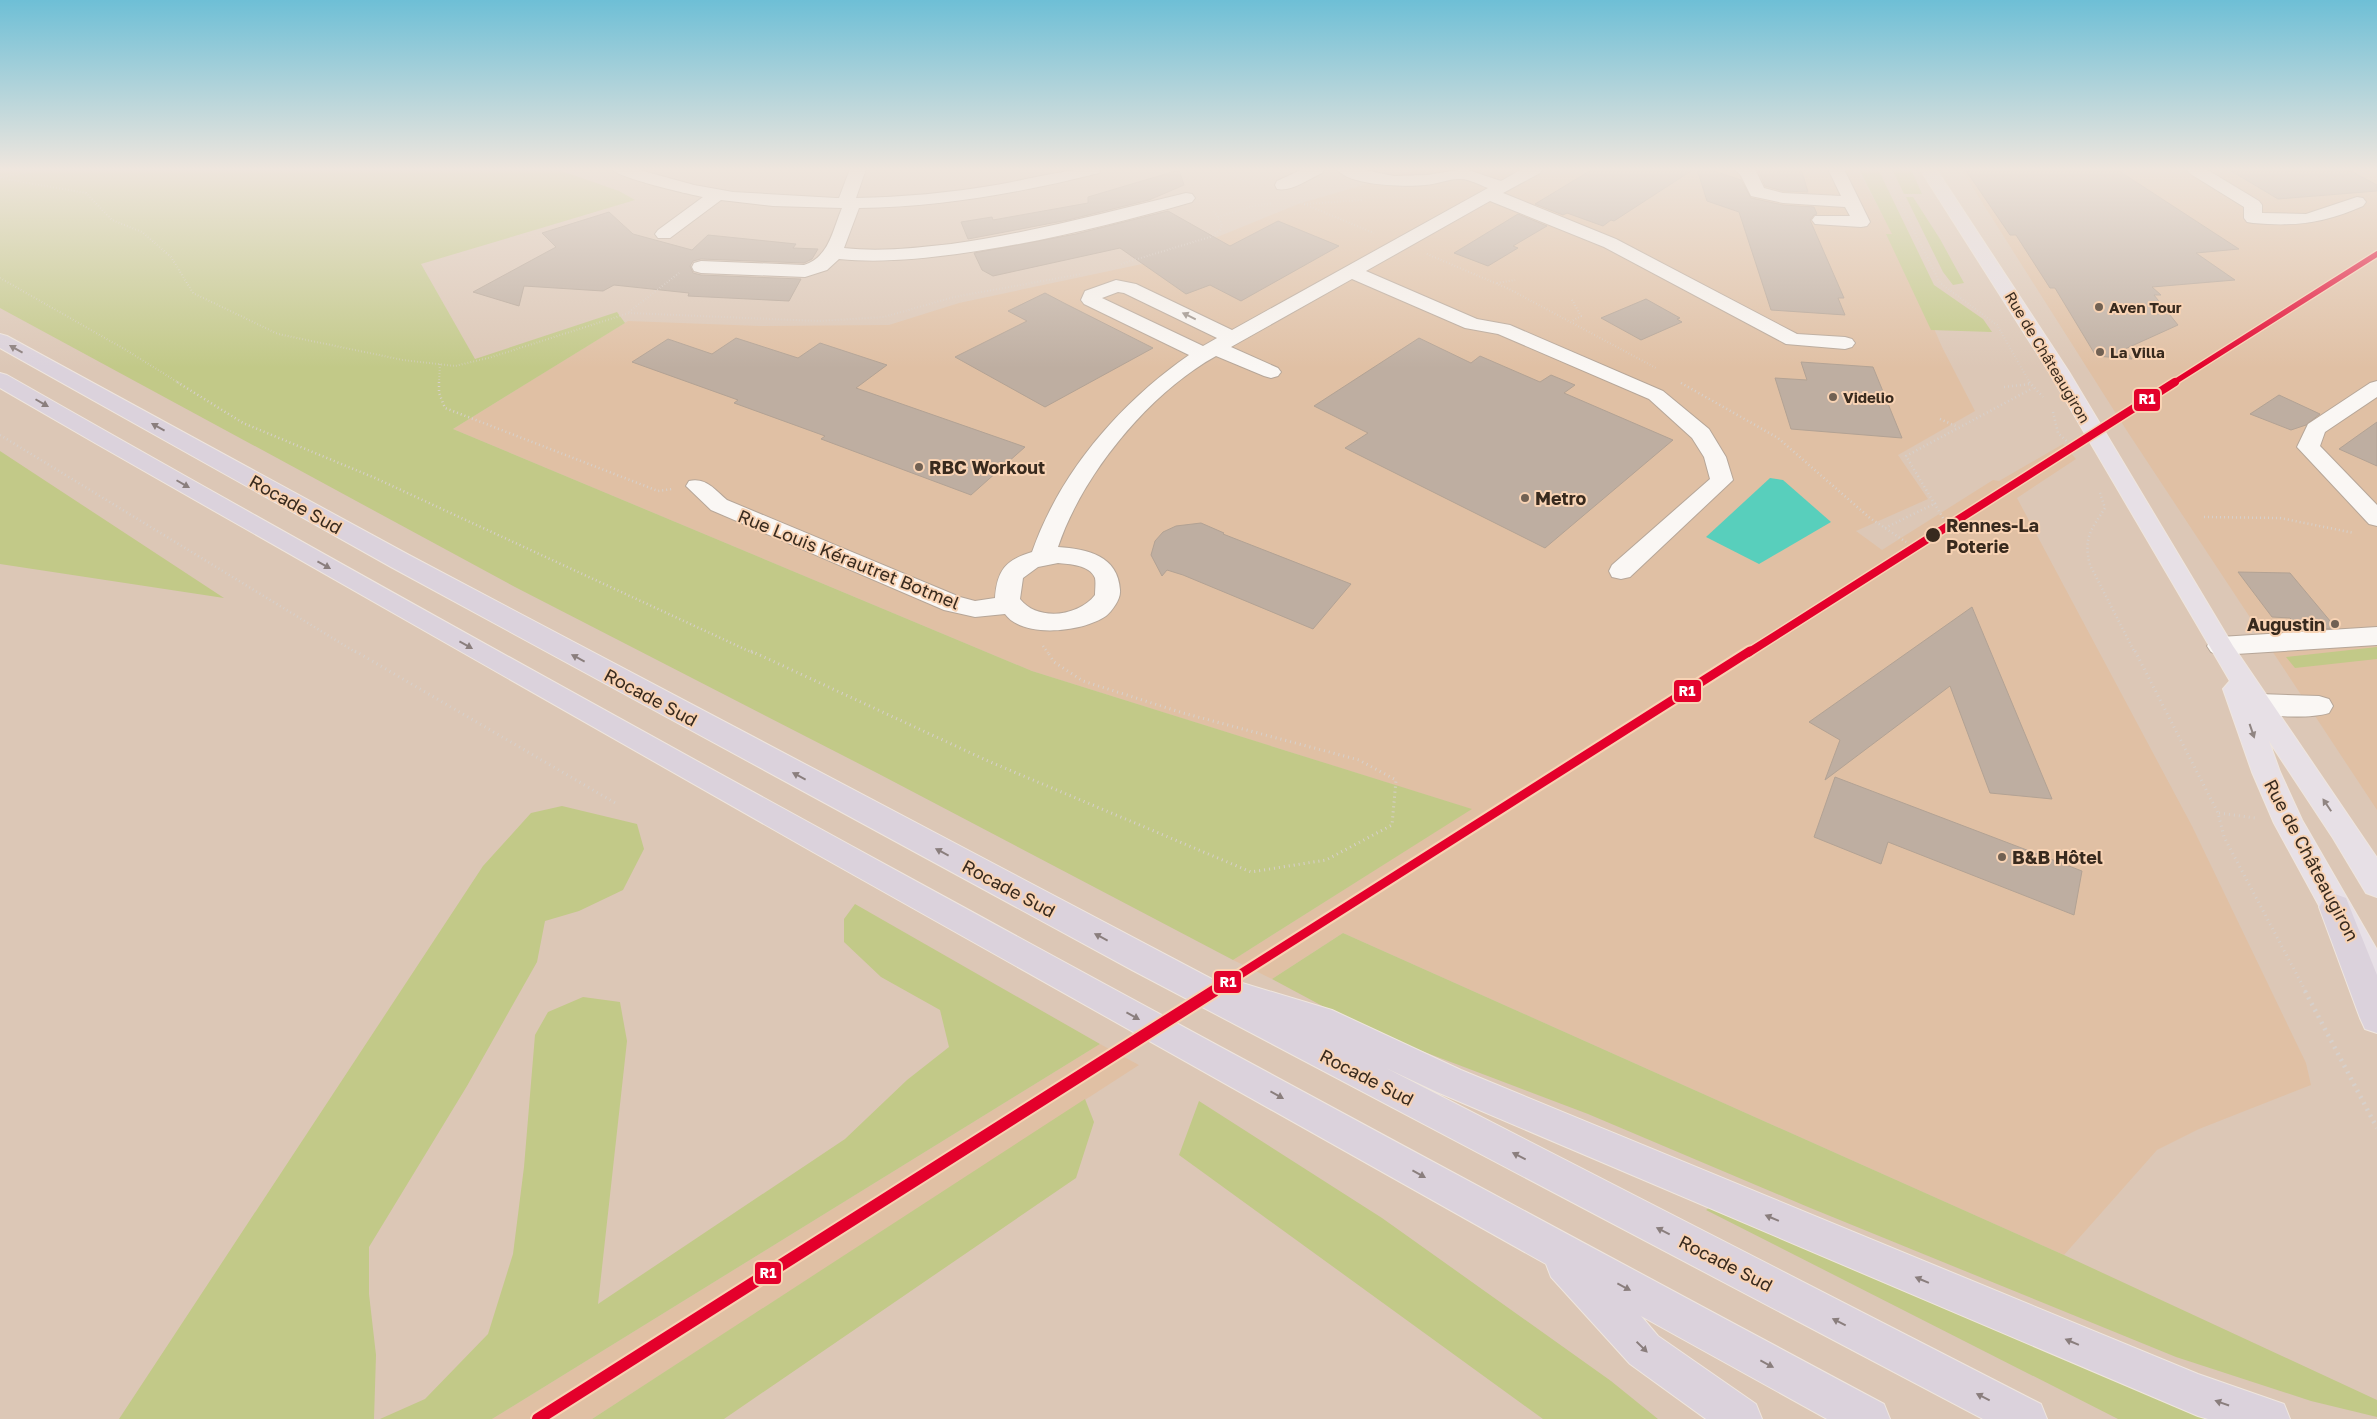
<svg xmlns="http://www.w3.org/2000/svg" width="2377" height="1419" font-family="'Golos Text',sans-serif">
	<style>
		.built { fill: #e0c0a4 }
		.green { fill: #c2c988 }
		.water { fill: #58cfbc }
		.building { fill: #beaea1; stroke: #b2a294 }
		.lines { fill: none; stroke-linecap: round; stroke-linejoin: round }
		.minor-casing { stroke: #b6a698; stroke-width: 2 }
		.major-casing { stroke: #efe6de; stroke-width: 2 }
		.highway-casing { stroke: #efe6de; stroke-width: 2 }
		.path-far3 { stroke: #d7d0cb; stroke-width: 2; stroke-dasharray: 0.5 2.5; stroke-linecap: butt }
		.path-far2 { stroke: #d7d0cb; stroke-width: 2.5; stroke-dasharray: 1 3; stroke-linecap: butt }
		.path-far1 { stroke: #d7d0cb; stroke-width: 3; stroke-dasharray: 1 4; stroke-linecap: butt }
		.path { stroke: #d7d0cb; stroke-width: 4.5; stroke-dasharray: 2 5; stroke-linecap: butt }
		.minor { fill: #faf7f4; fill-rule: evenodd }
		.major { fill: #e7e0e6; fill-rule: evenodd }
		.highway { fill: #dbd2dc; fill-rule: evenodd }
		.rail-1-far3-casing { stroke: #f8d3b4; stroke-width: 8 }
		.rail-1-far2-casing { stroke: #f8d3b4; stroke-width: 11 }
		.rail-1-far1-casing { stroke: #f8d3b4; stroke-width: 13 }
		.rail-1-casing { stroke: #f8d3b4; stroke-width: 16 }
		.rail-1-far3 { stroke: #e4002b; stroke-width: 5.5 }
		.rail-1-far2 { stroke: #e4002b; stroke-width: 8 }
		.rail-1-far1 { stroke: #e4002b; stroke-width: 9 }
		.rail-1 { stroke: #e4002b; stroke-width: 12 }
		.oneway { fill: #999089 }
		.oneway2 { fill: #8a7e7d }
		.oneway3 { fill: #908582 }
		.poi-dot { fill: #716153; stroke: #f8d3b4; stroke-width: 2 }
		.stop-dot { fill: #382a1e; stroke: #f8d3b4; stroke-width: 2 }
		.labels { text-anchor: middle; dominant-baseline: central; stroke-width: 4; stroke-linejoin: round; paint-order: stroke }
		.far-poi-label { font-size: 15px; font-weight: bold; fill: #382a1e; stroke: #f8d3b4; text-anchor: start }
		.far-street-label { font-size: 15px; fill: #382a1e; stroke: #f8d3b4 }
		.poi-label { font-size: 18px; font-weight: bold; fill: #382a1e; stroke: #f8d3b4; text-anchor: start }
		.street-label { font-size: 18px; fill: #382a1e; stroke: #f8d3b4 }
		.stop-label { font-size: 18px; font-weight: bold; fill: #382a1e; stroke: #f8d3b4; text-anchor: start }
		.line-badge { stroke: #f8d3b4; stroke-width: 2 }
		.badge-label { font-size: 14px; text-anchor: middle; font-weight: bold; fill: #fff }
	</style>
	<rect width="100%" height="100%" fill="#dcc7b6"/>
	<path class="built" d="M 1419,169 L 1857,169 L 1893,234 L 1942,347 L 1975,411 L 1898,455 L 1928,499 L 1856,531 L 1882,550 L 1993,480 L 1999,481 L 2063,444 L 2076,459 L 2017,498 L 2192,826 L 2306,1063 L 2311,1085 L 2199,1129 L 2157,1150 L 2064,1255 L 1343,933 L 1272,979 L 1233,960 L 1471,809 L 1032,671 L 453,429 L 628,321 L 760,326 L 889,325 L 959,303 L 1161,260 L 1301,203 Z
		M 1961,169 L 2377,169 L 2377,810 L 2127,431 Z
		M 1100,1044 L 1139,1065 L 592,1419 L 492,1419 Z"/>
	<path class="green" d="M 0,169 L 556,169 L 619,191 L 635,200 L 421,264 L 475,359 L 617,312 L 625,323 L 453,429 L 1032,671 L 1472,809 L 1233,960 L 879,774 L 515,587 L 0,308 Z
		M 1859,169 L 1878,169 L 1934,285 L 1983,319 L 1992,332 L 1931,330 L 1886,234 L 1892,234 Z
		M 1892,169 L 1911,169 L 1922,194 L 1904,194 Z
		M 1906,197 L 1913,197 L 1940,239 L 1964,283 L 1953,285 L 1943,272 Z
		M 0,451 L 224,598 L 0,564 Z
		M 2377,647 L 2377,659 L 2295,668 L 2286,657 Z
		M 562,806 L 637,824 L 644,849 L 623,890 L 579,911 L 545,921 L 537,962 L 467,1086 L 369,1247 L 369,1294 L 376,1355 L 374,1419 L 119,1419 L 483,866 L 531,813 Z
		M 855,904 L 1100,1044 L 492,1419 L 380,1419 L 425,1399 L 488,1334 L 513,1254 L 524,1167 L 535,1035 L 548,1012 L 583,997 L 620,1002 L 627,1041 L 598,1304 L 845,1139 L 907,1080 L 949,1047 L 940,1010 L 881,977 L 844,942 L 844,919 Z
		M 1343,933 L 2064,1255 L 2377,1400 L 2377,1417 L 2311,1401 L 2176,1357 L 1808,1207 L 1588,1114 L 1369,1031 L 1272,979 Z
		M 1085,1099 L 1094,1122 L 1076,1178 L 724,1419 L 592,1419 Z
		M 1199,1101 L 1382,1218 L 1611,1381 L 1658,1419 L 1543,1419 L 1179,1155 Z
		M 1713,1205 L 2220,1419 L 2118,1419 L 1706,1210 Z"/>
	<path class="water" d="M 1770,478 L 1783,480 L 1831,522 L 1759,564 L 1706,537 Z"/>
	<path class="building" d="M 1593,169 L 1694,169 L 1614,221 L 1611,220 L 1603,226 L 1567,213 L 1563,215 L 1535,204 Z
		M 1697,169 L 1708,169 L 1741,180 L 1751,198 L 1783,205 L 1814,207 L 1817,214 L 1814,215 L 1810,220 L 1844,298 L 1838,298 L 1845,315 L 1771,310 L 1739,212 L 1707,201 Z
		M 1758,169 L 1801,169 L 1808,192 L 1783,191 L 1765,186 Z
		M 1965,169 L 2116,169 L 2239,249 L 2196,253 L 2235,280 L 2152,287 L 2161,295 L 2154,295 L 2178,325 L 2125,349 L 2132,359 L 2096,356 L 2055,288 L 2050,288 L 2016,235 L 2010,235 Z
		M 2228,169 L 2347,169 L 2377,185 L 2377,191 L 2278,199 Z
		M 1179,170 L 1184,185 L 1149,200 L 1068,220 L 968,239 L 961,222 L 992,217 L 993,220 L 1088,203 L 1088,197 Z
		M 1168,211 L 1230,246 L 1278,221 L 1339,246 L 1241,301 L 1210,285 L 1186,294 L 1120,248 L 993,276 L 982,270 L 974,253 L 1076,234 Z
		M 609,212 L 633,234 L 692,250 L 708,235 L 796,244 L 793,248 L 818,249 L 812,259 L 804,263 L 701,259 L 693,261 L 690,266 L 693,273 L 701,275 L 801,279 L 789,301 L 688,296 L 689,293 L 614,285 L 603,291 L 524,286 L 519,306 L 473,292 L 556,247 L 542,233 Z
		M 1518,214 L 1547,226 L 1513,246 L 1518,248 L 1488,266 L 1454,253 Z
		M 1045,293 L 1064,303 L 1153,348 L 1045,407 L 955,357 L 1027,321 L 1008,311 Z
		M 1646,299 L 1680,318 L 1677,319 L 1682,322 L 1641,340 L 1601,318 Z
		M 736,338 L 798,358 L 820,343 L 887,365 L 856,388 L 1025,447 L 971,495 L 821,439 L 825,436 L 734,403 L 738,400 L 632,362 L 668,339 L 712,354 Z
		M 1419,338 L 1471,363 L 1480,356 L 1540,382 L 1551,375 L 1575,385 L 1564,393 L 1673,440 L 1545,548 L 1345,448 L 1368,433 L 1314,406 Z
		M 1801,362 L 1873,367 L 1902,438 L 1791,429 L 1775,378 L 1807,380 Z
		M 2279,395 L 2320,414 L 2306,425 L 2291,430 L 2250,414 Z
		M 2377,422 L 2377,466 L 2339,449 L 2360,434 Z
		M 1201,523 L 1224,533 L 1223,534 L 1351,584 L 1313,629 L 1183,575 L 1167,570 L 1162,576 L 1151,555 L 1155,541 L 1163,532 L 1176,526 Z
		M 2238,572 L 2290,573 L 2336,628 L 2302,630 L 2290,618 L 2272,617 Z
		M 1972,607 L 2052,799 L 1990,793 L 1950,686 L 1825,780 L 1840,740 L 1809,722 Z
		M 1835,777 L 2082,871 L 2074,915 L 1888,842 L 1881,864 L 1814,837 Z"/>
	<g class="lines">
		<defs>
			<path id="minor" d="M 612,169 L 636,169 L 694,185 L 733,192 L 836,198 L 839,198 L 850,169 L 866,169 L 856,198 C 903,197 950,193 996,185 C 1031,179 1066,168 1101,169 L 1099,173 C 1020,193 941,207 859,208 L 844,248 C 879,252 915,248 951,244 C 1031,233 1107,212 1186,193 L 1192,194 L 1195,198 L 1192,202 C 1115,224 1037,243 957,254 C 918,259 879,263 839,259 L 827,270 L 805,277 L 701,273 L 694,271 L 692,267 L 694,263 L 701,261 L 804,265 C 829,257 832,232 842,208 L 773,206 L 721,200 L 670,238 L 658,238 L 655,234 L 658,230 L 703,197 C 688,194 618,178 612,169 Z
				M 1303,169 L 1324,169 L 1322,173 C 1309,179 1291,192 1277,189 L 1275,185 L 1277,181 Z
				M 1337,169 L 1360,169 L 1394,176 L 1427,175 L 1465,169 L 1501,181 L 1522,169 L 1542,169 L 1540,173 L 1503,193 L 1616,239 L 1797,334 L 1845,337 L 1852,339 L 1855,343 L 1852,347 L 1845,349 L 1786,344 L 1604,247 L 1490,201 L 1366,271 L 1477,319 L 1510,325 L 1663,391 L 1709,429 L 1726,457 L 1733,480 L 1630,577 L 1621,579 L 1612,577 L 1609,571 L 1612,565 L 1710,479 L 1704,457 L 1692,438 L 1649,399 L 1498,334 L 1465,328 L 1352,279 L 1231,347 L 1278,368 L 1281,372 L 1278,376 L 1271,378 L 1264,376 L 1216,356 C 1149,393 1082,475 1058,547 C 1088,549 1118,556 1120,590 C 1121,599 1112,611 1106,616 C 1083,632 1023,639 1005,614 L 975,617 L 944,610 L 711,510 L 686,486 L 689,481 C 706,477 715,490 727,500 L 960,597 L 975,601 L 995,598 C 997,571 1005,560 1032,552 C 1060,472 1120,403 1189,355 L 1084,304 L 1081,300 L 1085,291 L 1116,280 L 1136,284 L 1232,330 L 1488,188 C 1480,185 1468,178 1459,179 C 1448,179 1437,184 1425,185 C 1406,187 1348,186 1337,169 ZM 1118,292 L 1124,293 L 1217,338 L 1203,346 L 1102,298 ZM 1058,563 C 1069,564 1090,565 1095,578 C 1096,583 1095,590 1095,595 C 1079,616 1038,622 1020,599 L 1023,578 L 1038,567 Z
				M 1734,169 L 1755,169 L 1764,188 L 1783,193 L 1841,196 L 1828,169 L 1844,169 L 1870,222 L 1867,226 L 1861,227 L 1815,224 L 1812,220 L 1815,216 L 1850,216 L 1845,207 L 1783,203 L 1751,196 L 1740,174 Z
				M 2187,169 L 2206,169 L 2259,201 L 2262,205 L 2262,213 L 2306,214 L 2357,197 L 2363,198 L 2366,202 L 2363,206 C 2324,223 2296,227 2253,223 L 2247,222 L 2244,218 L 2244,207 L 2189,173 Z
				M 2377,381 L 2377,397 L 2325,432 L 2320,446 L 2377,505 L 2377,526 L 2369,524 L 2297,447 L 2308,424 L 2370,383 Z
				M 2377,627 L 2377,645 L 2220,655 L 2211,652 L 2207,646 L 2211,640 L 2220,637 Z
				M 2259,694 L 2319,696 L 2329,699 L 2333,706 L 2329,713 C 2309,719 2269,717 2249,711 L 2245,704 L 2249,697 Z"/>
			<path id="major" d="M 1920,169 L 1936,169 L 2069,372 L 2233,646 L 2377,858 L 2377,897 L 2366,893 L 2333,838 L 2269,741 L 2280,772 L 2302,820 L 2377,950 L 2377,994 L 2365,990 L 2274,823 L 2252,772 L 2223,689 L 2230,681 L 2049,372 Z"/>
			<path id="highway" d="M 0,334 L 7,336 L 409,555 L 1227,987 L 1239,982 L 1332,1010 L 1461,1070 L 2198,1374 L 2284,1404 L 2290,1419 L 2208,1419 L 2198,1416 L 1437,1092 L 1386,1068 L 2041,1404 L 2047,1419 L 1983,1419 L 1132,970 L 391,567 L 0,348 Z
				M 0,373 L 7,375 C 627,728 1255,1067 1884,1404 L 1890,1419 L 1827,1419 L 1641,1316 L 1658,1336 L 1756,1404 L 1762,1419 L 1706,1419 L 1630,1364 L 1551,1277 L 1546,1264 L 813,852 L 95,443 L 0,388 Z
				M 2335,894 L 2346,898 L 2377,975 L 2377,1033 L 2365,1029 L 2360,1018 L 2319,907 L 2324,898 Z"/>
		</defs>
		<use href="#minor" class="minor-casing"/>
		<use href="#major" class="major-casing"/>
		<use href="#highway" class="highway-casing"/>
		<path class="path-far3" d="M 1215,169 L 1261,187
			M 1883,169 L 1940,283 L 1997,325 L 2030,383
			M 1,177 L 45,169
			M 0,178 L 86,193 L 112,220 L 142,232 L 171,257 L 193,293 L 278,334 L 403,360 L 455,366 L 492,357 L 629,313 L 818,321 L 884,317 L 954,297 L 1081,274
			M 1208,190 L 1234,177
			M 1299,202 L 1374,233
			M 1304,204 L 1363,200
			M 1218,217 L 1249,207 L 1273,203
			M 1427,254 L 1509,289 L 1656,368
			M 1121,264 L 1210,237 L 1220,230 L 1222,225 L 1213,209
			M 0,278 L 126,350 L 179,383
			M 1497,283 L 1515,280
			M 1572,300 L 1581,316 L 1572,321
			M 629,312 L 679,273
			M 439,383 L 440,364"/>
		<path class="path-far2" d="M 177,382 L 243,423 L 375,478 L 753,653
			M 439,382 L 439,393 L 445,408 L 658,491 L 672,489
			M 2029,382 L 2043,397
			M 1681,383 L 1778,438 L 1870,518 L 1906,542
			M 2004,387 L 2030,384
			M 2053,412 L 2058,433 L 2075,449
			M 1940,419 L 1958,427
			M 0,435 L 357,653
			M 2100,493 L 2105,508 C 2091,530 2083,538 2090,565 L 2135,653
			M 2204,517 L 2280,518 L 2354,533
			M 1943,518 L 1906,456 L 2033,388
			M 1885,528 L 1936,503
			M 1043,646 L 1048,653"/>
		<path class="path-far1" d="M 355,651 L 617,804
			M 751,651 L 988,761 L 1251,872 L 1326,860 L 1392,825 L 1396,780 L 1359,760 L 1183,713 L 1083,681 L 1054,662 L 1047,651
			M 2135,651 L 2218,813 L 2224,837 L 2306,992
			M 2219,813 L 2255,818"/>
		<path class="path" d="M 2305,991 L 2377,1128"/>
		<use href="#minor" class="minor"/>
		<use href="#major" class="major"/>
		<use href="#highway" class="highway"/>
		<defs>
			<path id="rail-1-far3" d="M 2173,383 L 2377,254"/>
			<path id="rail-1-far2" d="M 1748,653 L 2175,382"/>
			<path id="rail-1-far1" d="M 1212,992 L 1750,651"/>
			<path id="rail-1" d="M 538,1419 L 1214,991"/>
		</defs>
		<use href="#rail-1-far3" class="rail-1-far3-casing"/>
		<use href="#rail-1-far2" class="rail-1-far2-casing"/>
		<use href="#rail-1-far1" class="rail-1-far1-casing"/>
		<use href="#rail-1" class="rail-1-casing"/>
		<use href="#rail-1-far3" class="rail-1-far3"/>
		<use href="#rail-1-far2" class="rail-1-far2"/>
		<use href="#rail-1-far1" class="rail-1-far1"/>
		<use href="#rail-1" class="rail-1"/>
	</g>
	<defs><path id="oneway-solid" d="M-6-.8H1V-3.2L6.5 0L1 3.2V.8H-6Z" transform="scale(1.25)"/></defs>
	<use class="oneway" href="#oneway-solid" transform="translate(1189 316) rotate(-154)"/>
	<g class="oneway2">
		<use href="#oneway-solid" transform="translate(16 349) rotate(-151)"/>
		<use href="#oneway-solid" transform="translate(42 403) rotate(30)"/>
		<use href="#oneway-solid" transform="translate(158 427) rotate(-151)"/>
		<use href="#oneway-solid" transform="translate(183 484) rotate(30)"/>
		<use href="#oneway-solid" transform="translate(324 565) rotate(29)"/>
		<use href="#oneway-solid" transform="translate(466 645) rotate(29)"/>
		<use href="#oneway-solid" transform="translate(578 658) rotate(-152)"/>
		<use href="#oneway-solid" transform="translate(799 776) rotate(-152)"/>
		<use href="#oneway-solid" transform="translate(942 852) rotate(-152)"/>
		<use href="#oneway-solid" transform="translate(1101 937) rotate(-152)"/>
		<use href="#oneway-solid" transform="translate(1133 1016) rotate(29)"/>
		<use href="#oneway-solid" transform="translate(1277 1095) rotate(29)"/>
		<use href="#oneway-solid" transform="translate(1519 1156) rotate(-153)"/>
		<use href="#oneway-solid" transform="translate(1419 1174) rotate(29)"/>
		<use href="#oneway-solid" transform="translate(1772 1218) rotate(-157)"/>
		<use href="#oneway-solid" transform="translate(1663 1231) rotate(-153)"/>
		<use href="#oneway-solid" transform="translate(1922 1280) rotate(-157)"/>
		<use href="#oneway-solid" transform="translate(1624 1287) rotate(28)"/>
		<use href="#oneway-solid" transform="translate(1839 1322) rotate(-153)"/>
		<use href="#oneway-solid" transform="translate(2072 1342) rotate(-157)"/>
		<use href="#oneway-solid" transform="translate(1642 1347) rotate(44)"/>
		<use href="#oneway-solid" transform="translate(1767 1364) rotate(28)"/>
		<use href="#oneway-solid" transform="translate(1983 1397) rotate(-153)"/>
		<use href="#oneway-solid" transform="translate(2222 1403) rotate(-161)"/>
	</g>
	<g class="oneway3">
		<use href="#oneway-solid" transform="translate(2252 731) rotate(71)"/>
		<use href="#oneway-solid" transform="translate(2327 805) rotate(-124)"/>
	</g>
	<linearGradient id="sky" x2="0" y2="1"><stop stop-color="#6ebfd6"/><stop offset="0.46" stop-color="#efe6de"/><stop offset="1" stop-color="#efe6de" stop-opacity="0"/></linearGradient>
	<rect width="2377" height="368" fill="url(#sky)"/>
	<g class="poi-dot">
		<circle cx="2099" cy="307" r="5"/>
		<circle cx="2100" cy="352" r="5"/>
		<circle cx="1833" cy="397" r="5"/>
		<circle cx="919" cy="467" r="5"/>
		<circle cx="1525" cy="498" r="5"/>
		<circle cx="2335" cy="624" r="5"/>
		<circle cx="2002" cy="857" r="5"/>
	</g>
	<circle class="stop-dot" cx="1933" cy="535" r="8"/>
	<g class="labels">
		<g class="far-poi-label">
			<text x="2109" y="307">Aven Tour</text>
			<text x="2110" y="352">La Villa</text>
			<text x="1843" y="397">Videlio</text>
		</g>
		<g class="far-street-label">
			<text transform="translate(2048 357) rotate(59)">Rue de Châteaugiron</text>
		</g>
		<g class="poi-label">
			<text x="929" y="467">RBC Workout</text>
			<text x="1535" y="498">Metro</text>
			<text x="2325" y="624" text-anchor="end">Augustin</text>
			<text x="2012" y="857">B&amp;B Hôtel</text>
		</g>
		<g class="street-label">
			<text transform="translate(296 504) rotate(29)">Rocade Sud</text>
			<text transform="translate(849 559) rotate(22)">Rue Louis Kérautret Botmel</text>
			<text transform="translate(651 697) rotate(28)">Rocade Sud</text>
			<text transform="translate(2312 860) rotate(62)">Rue de Châteaugiron</text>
			<text transform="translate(1009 888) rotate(28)">Rocade Sud</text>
			<text transform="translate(1367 1077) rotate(27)">Rocade Sud</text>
			<text transform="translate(1726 1263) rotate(27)">Rocade Sud</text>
		</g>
		<g class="stop-label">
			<text x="1946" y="525">Rennes-La<tspan x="1946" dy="21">Poterie</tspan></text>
		</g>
	</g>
	<g class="line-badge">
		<rect x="2133" y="388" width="28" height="24" rx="5" fill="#e4002b"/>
		<rect x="1673" y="679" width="29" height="24" rx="5" fill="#e4002b"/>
		<rect x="1213" y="970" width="29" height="24" rx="5" fill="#e4002b"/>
		<rect x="754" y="1261" width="28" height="24" rx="5" fill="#e4002b"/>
	</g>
	<g class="badge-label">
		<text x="2147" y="404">R1</text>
		<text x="1687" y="696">R1</text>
		<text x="1228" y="987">R1</text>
		<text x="768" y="1278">R1</text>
	</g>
</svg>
